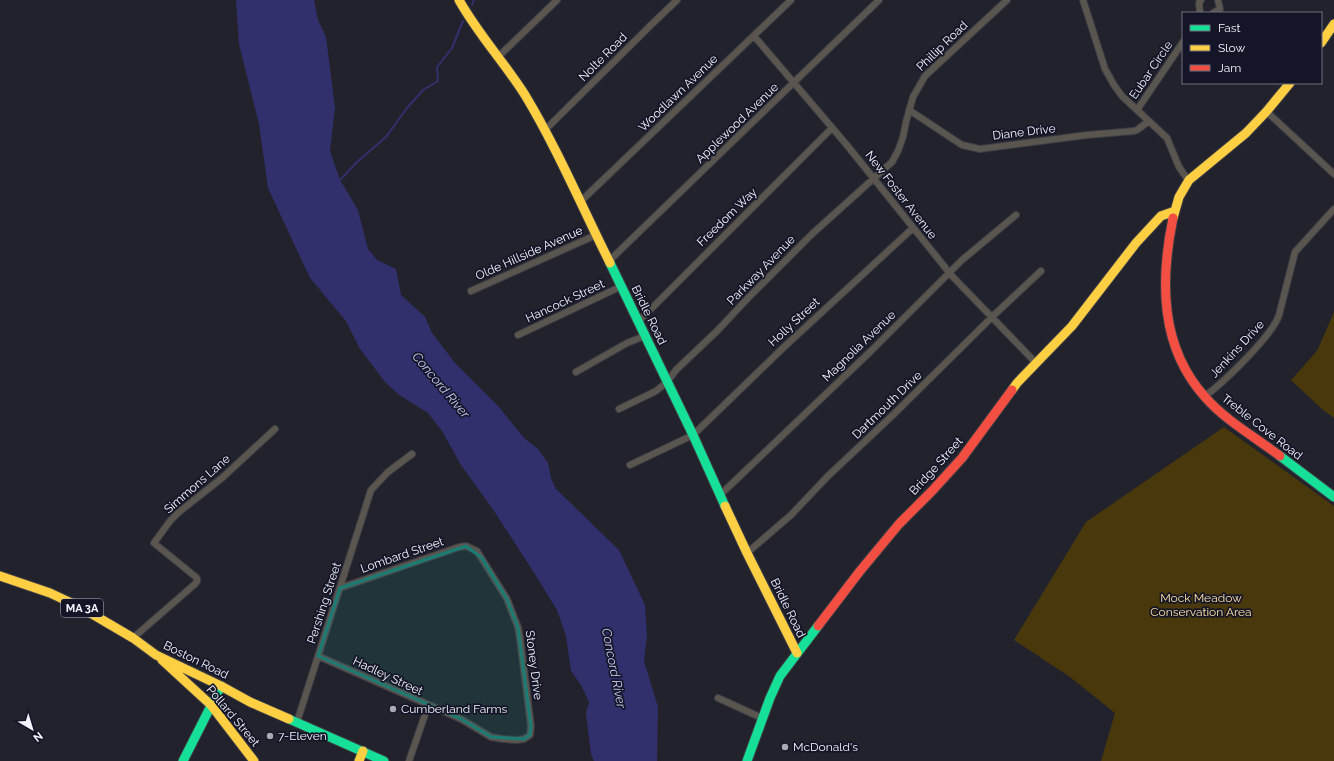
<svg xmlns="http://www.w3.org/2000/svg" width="1334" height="761" font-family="Raleway,sans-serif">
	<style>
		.green { fill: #49380c }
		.water { fill: #31306d }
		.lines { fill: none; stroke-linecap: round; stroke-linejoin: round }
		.stream { stroke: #31306d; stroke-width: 2 }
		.street-casing { stroke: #3c3c44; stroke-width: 8 }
		.fast-casing { stroke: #3c3c44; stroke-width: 11 }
		.slow-casing { stroke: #3c3c44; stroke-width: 11 }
		.jam-casing { stroke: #3c3c44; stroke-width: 11 }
		.street { stroke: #5a564f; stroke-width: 6 }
		.fast { stroke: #16e098; stroke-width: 9 }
		.slow { stroke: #ffcf43; stroke-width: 9 }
		.jam { stroke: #f24e42; stroke-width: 9 }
		.marked { fill: #1a7c75; fill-opacity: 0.2; stroke: #1a7c75; stroke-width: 3; stroke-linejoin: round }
		.poi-dot { fill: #a9aab4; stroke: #141527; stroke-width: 1.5 }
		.labels { text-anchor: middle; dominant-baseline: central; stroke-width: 3.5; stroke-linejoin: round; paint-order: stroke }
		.shield { fill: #141527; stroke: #afb1be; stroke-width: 1 }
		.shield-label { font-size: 11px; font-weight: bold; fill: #f2f4fe }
		.street-label { font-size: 12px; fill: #f2f4fe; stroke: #141527 }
		.park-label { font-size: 12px; fill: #fce0a2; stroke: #141527 }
		.poi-label { font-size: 12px; fill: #f2f4fe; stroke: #141527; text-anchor: start }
		.water-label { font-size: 13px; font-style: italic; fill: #c6caf3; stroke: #141527 }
	</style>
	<rect width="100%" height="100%" fill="#22222c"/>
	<path class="green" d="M 1334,312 L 1334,418 L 1323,410 L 1291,380 L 1317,351 Z
		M 1224,427 L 1334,506 L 1334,761 L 1101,761 L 1115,713 L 1070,677 L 1014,640 L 1086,522 Z"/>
	<path class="water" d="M 236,0 L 314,0 L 318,20 L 326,37 L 335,108 L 330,151 L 340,180 L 358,210 L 368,249 L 377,260 L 396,269 L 401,295 L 425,317 L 432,333 L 455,363 L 499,407 L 524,438 L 538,449 L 548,463 L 551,478 L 556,489 L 619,550 L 645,605 L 647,635 L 644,661 L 658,707 L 657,761 L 594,761 L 591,754 L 586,713 L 589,702 L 581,685 L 571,671 L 566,636 L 557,610 L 533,571 L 492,508 L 461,465 L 442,431 L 428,413 L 398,394 L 385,382 L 360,349 L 346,321 L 310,278 L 268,188 L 259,124 L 239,44 Z"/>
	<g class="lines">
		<path class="stream" d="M 472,5 L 474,0
			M 339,181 L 358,161 L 386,137 L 407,108 L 423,90 L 438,81 L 437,67 L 452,48 L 463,21"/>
		<defs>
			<path id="street" d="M 1083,0 L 1105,69 L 1114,85 L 1122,96 L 1167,138 L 1179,167 L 1188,180
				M 1200,13 L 1199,3 L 1201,0
				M 1213,13 L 1220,9 L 1218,0
				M 754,36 L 846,144 L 952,276 L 1036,363
				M 498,57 L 557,0
				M 909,110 L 962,145 L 980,149 L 1087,135 L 1134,131 L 1137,130 L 1149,121
				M 1137,110 L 1183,42
				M 1267,112 L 1334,174
				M 545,130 L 652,24 L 677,0
				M 580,202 L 791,0
				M 609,261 L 879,0
				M 471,291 L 596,235
				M 639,321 L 832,128
				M 518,335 L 622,286
				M 576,372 L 627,343 L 645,336
				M 1205,396 C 1223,383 1273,335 1279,315 L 1295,252 L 1334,209
				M 619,409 L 656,391 L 667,382 L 676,370 L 718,330 L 748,298 L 812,234 L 892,162 L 898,151 L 903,137 L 906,122 L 913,97 L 925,76 L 1007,0
				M 630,465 L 693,435 L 783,348 L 913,228
				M 720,495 L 871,351 L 962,260 L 1016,215
				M 747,553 L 791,515 L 828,476 L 895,413 L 992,317 L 1041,271
				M 133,638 L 195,584 L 197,581 L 197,578 L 154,543 L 170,521 L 179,512 L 222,478 L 275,429
				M 318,656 L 461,719 L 491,737 L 503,739 L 516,740 L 524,739 L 530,735 L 531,726 L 520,639 L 518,627 L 514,617 L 507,599 L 477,551 L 466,546 L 459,547 L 340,588
				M 718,698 L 762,718
				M 297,722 L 371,490 L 388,472 L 412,454
				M 409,761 L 428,706"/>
			<path id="fast" d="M 610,263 L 693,435 L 725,506
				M 1280,456 L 1334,497
				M 289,719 L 384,761
				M 183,761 L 221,686
				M 747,761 L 770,698 L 780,676 L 818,626"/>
			<path id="slow" d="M 459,0 C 478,34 504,62 525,95 C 557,148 582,207 610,263
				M 1321,43 L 1334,24
				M 1173,218 L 1179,197 L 1189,180 L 1246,133 L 1266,112 L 1290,83
				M 1012,390 L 1017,383 L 1072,326 L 1136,243 L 1161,216 L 1175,211
				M 725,506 L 747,553 L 797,653
				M 0,576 L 50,593 L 82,608 L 133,638 L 156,655 L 221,686 L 250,702 L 289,719
				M 162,660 L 211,705 L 254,761
				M 359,761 L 363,751"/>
			<path id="jam" d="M 1173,218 C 1160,281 1160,347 1205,397 C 1226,421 1255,437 1280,456
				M 818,626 L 860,571 L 899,524 L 932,491 L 962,458 L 1012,390"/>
		</defs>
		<use href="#street" class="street-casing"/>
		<use href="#fast" class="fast-casing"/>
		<use href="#slow" class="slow-casing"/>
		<use href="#jam" class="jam-casing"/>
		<use href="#street" class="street"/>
		<use href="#fast" class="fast"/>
		<use href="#slow" class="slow"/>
		<use href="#jam" class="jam"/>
	</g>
	<path class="marked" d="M 466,546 L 482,558 L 507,599 L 518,627 L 531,726 L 530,735 L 524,739 L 491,737 L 461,719 L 318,656 L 340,588 Z"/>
	<g class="poi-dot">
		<circle cx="393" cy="709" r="4"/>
		<circle cx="270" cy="736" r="4"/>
		<circle cx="785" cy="747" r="4"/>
	</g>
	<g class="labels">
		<rect class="shield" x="61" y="599" width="42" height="18" rx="3"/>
		<g class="shield-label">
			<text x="82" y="608">MA 3A</text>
		</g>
		<g class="street-label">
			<text transform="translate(942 46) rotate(-44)">Phillip Road</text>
			<text transform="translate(603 57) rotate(-45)">Nolte Road</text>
			<text transform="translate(1151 70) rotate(-56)">Eubar Circle</text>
			<text transform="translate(678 93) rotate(-44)">Woodlawn Avenue</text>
			<text transform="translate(737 123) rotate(-44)">Applewood Avenue</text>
			<text transform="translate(1024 132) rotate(-7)">Diane Drive</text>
			<text transform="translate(901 195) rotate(52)">New Foster Avenue</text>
			<text transform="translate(727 217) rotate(-44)">Freedom Way</text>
			<text transform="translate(529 253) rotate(-24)">Olde Hillside Avenue</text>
			<text transform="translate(761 270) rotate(-46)">Parkway Avenue</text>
			<text transform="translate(565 301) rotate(-25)">Hancock Street</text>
			<text transform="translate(649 315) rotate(64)">Bridle Road</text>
			<text transform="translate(794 322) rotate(-43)">Holly Street</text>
			<text transform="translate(859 346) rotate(-44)">Magnolia Avenue</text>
			<text transform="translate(1237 349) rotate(-47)">Jenkins Drive</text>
			<text transform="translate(887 405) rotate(-44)">Dartmouth Drive</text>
			<text transform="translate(1262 427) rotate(38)">Treble Cove Road</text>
			<text transform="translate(936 466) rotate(-48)">Bridge Street</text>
			<text transform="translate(197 484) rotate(-41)">Simmons Lane</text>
			<text transform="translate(402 555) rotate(-19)">Lombard Street</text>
			<text transform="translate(324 603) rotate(-72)">Pershing Street</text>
			<text transform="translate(788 608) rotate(64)">Bridle Road</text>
			<text transform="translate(196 660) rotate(26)">Boston Road</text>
			<text transform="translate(534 665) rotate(83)">Stoney Drive</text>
			<text transform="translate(388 676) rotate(25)">Hadley Street</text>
			<text transform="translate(233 716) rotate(50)">Pollard Street</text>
		</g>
		<g class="park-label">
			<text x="1201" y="598">Mock Meadow<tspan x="1201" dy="14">Conservation Area</tspan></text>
		</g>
		<g class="poi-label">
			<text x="401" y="709">Cumberland Farms</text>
			<text x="278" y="736">7-Eleven</text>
			<text x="793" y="747">McDonald's</text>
		</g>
		<g class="water-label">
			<text transform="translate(441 385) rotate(50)">Concord River</text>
			<text transform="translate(614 668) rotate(79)">Concord River</text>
		</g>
	</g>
	<rect x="1182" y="12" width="140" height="72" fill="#141527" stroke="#6d6e7d"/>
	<rect x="1190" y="25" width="20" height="6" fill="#16e098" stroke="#6d6e7d"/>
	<text x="1218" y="32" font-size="12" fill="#f2f4fe">Fast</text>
	<rect x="1190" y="45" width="20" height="6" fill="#ffcf43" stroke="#6d6e7d"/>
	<text x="1218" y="52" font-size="12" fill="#f2f4fe">Slow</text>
	<rect x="1190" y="65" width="20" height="6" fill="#f24e42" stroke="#6d6e7d"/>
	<text x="1218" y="72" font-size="12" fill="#f2f4fe">Jam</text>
	<g transform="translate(32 729) rotate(142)" stroke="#141527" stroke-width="3" paint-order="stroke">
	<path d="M0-3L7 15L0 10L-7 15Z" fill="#f2f4fe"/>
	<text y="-6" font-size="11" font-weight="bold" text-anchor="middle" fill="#f2f4fe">N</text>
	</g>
</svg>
